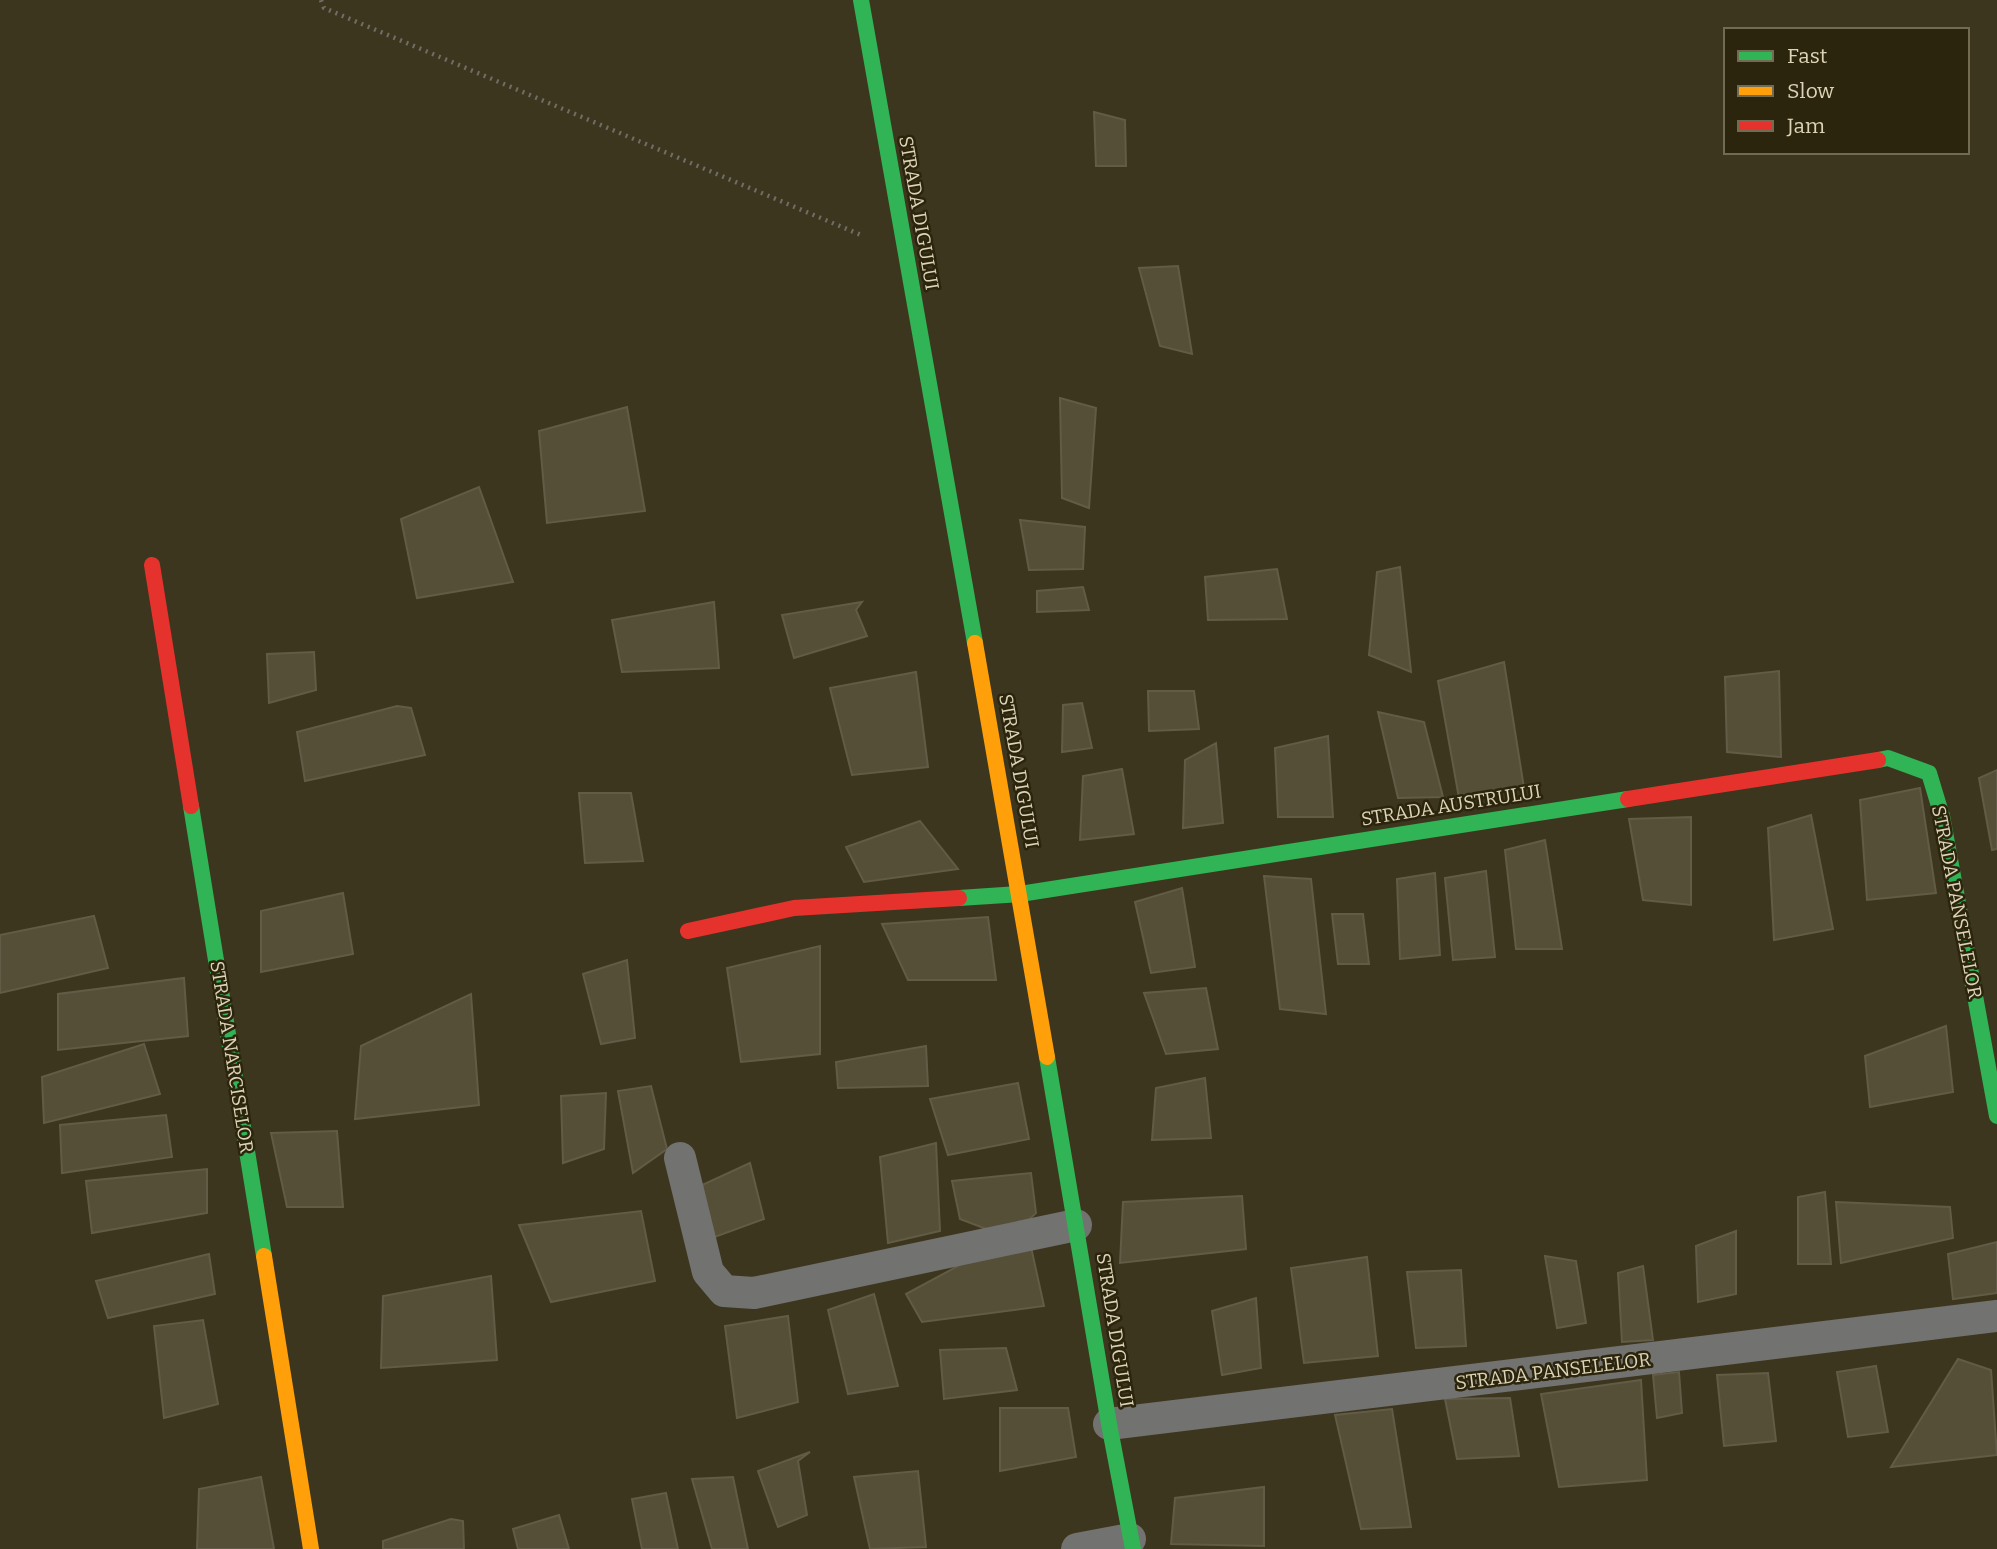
<svg xmlns="http://www.w3.org/2000/svg" width="1997" height="1549" font-family="Bitter,serif">
	<style>
		.building { fill: #554f38; stroke: #625b45; stroke-width: 2 }
		.lines { fill: none; stroke-linecap: round; stroke-linejoin: round }
		.path { stroke: #706d67; stroke-width: 4.5; stroke-dasharray: 2 5; stroke-linecap: butt }
		.street { stroke: #727270; stroke-width: 32 }
		.fast { stroke: #30b455; stroke-width: 16 }
		.slow { stroke: #ff9f0a; stroke-width: 16 }
		.jam { stroke: #e5322d; stroke-width: 16 }
		.labels { text-anchor: middle; dominant-baseline: central; stroke-width: 5; stroke-linejoin: round; paint-order: stroke }
		.street-label { font-size: 19px; fill: #ddd4b8; stroke: #2c250d }
	</style>
	<rect width="100%" height="100%" fill="#3d361e"/>
	<path class="building" d="M 1094,112 L 1125,120 L 1126,166 L 1096,166 Z
		M 1178,266 L 1192,354 L 1160,346 L 1139,268 Z
		M 1060,398 L 1096,408 L 1089,508 L 1062,498 Z
		M 627,407 L 645,511 L 547,523 L 539,431 Z
		M 479,487 L 513,582 L 417,598 L 401,519 Z
		M 1020,520 L 1085,527 L 1083,569 L 1029,570 Z
		M 1400,567 L 1411,672 L 1369,655 L 1377,572 Z
		M 1277,569 L 1287,619 L 1208,620 L 1205,577 Z
		M 1083,587 L 1089,610 L 1037,612 L 1037,591 Z
		M 714,602 L 719,668 L 622,672 L 612,620 Z
		M 862,602 L 856,610 L 867,636 L 794,658 L 782,615 Z
		M 314,652 L 316,690 L 269,703 L 267,654 Z
		M 1504,662 L 1524,788 L 1459,798 L 1438,681 Z
		M 1779,671 L 1781,757 L 1727,752 L 1725,677 Z
		M 916,672 L 928,767 L 852,775 L 830,688 Z
		M 1148,691 L 1194,691 L 1199,729 L 1149,731 Z
		M 1082,703 L 1092,748 L 1062,752 L 1063,705 Z
		M 397,706 L 411,708 L 425,755 L 305,781 L 297,732 Z
		M 1378,712 L 1424,722 L 1443,797 L 1398,798 Z
		M 1328,736 L 1333,817 L 1278,817 L 1275,748 Z
		M 1216,743 L 1223,823 L 1183,828 L 1185,760 Z
		M 1122,769 L 1134,834 L 1080,840 L 1083,776 Z
		M 1997,770 L 1997,849 L 1992,850 L 1979,778 Z
		M 1920,788 L 1936,893 L 1867,900 L 1860,800 Z
		M 579,793 L 631,793 L 643,861 L 585,863 Z
		M 1811,815 L 1833,929 L 1774,940 L 1768,828 Z
		M 1691,817 L 1691,905 L 1643,900 L 1629,819 Z
		M 920,821 L 958,869 L 864,882 L 846,847 Z
		M 1545,840 L 1562,949 L 1516,949 L 1505,850 Z
		M 1486,871 L 1495,957 L 1453,960 L 1445,878 Z
		M 1435,873 L 1440,955 L 1400,959 L 1397,879 Z
		M 1264,876 L 1311,879 L 1326,1014 L 1280,1009 Z
		M 1182,888 L 1195,967 L 1151,973 L 1135,902 Z
		M 343,893 L 353,954 L 261,972 L 261,911 Z
		M 1332,914 L 1363,914 L 1369,964 L 1338,964 Z
		M 94,916 L 108,968 L 0,993 L 0,935 Z
		M 988,917 L 996,980 L 908,980 L 882,924 Z
		M 820,946 L 820,1054 L 741,1062 L 727,968 Z
		M 627,960 L 635,1038 L 601,1044 L 583,974 Z
		M 184,978 L 188,1036 L 58,1050 L 58,994 Z
		M 1206,988 L 1218,1049 L 1166,1054 L 1144,993 Z
		M 471,994 L 479,1105 L 355,1119 L 361,1046 Z
		M 1946,1026 L 1953,1092 L 1870,1107 L 1865,1056 Z
		M 144,1044 L 160,1094 L 44,1123 L 42,1077 Z
		M 926,1046 L 928,1086 L 838,1088 L 836,1062 Z
		M 1205,1078 L 1211,1138 L 1152,1140 L 1156,1088 Z
		M 1018,1083 L 1029,1139 L 948,1155 L 930,1099 Z
		M 651,1086 L 667,1149 L 633,1173 L 618,1091 Z
		M 606,1093 L 604,1149 L 563,1163 L 561,1096 Z
		M 166,1115 L 172,1157 L 62,1173 L 60,1125 Z
		M 337,1131 L 343,1207 L 287,1207 L 271,1133 Z
		M 936,1143 L 940,1231 L 888,1243 L 880,1157 Z
		M 750,1163 L 764,1219 L 712,1238 L 702,1185 Z
		M 207,1169 L 207,1213 L 92,1233 L 86,1181 Z
		M 1031,1173 L 1036,1213 L 1010,1238 L 960,1219 L 952,1181 Z
		M 1825,1192 L 1831,1264 L 1798,1264 L 1798,1197 Z
		M 1242,1196 L 1246,1249 L 1120,1263 L 1123,1202 Z
		M 1836,1202 L 1950,1207 L 1953,1238 L 1841,1263 Z
		M 641,1211 L 655,1281 L 551,1302 L 519,1225 Z
		M 1736,1231 L 1736,1294 L 1698,1302 L 1696,1246 Z
		M 1010,1238 L 1031,1247 L 1044,1306 L 922,1322 L 906,1294 Z
		M 1997,1242 L 1997,1293 L 1953,1299 L 1948,1254 Z
		M 209,1254 L 215,1294 L 108,1318 L 96,1281 Z
		M 1545,1256 L 1576,1261 L 1586,1323 L 1557,1328 Z
		M 1367,1257 L 1378,1356 L 1304,1363 L 1291,1268 Z
		M 1643,1266 L 1653,1340 L 1622,1342 L 1618,1273 Z
		M 1461,1270 L 1466,1346 L 1416,1348 L 1407,1272 Z
		M 491,1276 L 497,1360 L 381,1368 L 383,1296 Z
		M 874,1294 L 898,1386 L 848,1394 L 828,1310 Z
		M 1256,1298 L 1261,1368 L 1222,1375 L 1212,1311 Z
		M 788,1316 L 798,1402 L 737,1418 L 725,1326 Z
		M 203,1320 L 218,1404 L 164,1418 L 154,1326 Z
		M 1006,1348 L 1017,1390 L 944,1399 L 940,1350 Z
		M 1958,1359 L 1991,1370 L 1997,1455 L 1891,1467 Z
		M 1876,1366 L 1888,1432 L 1848,1437 L 1837,1372 Z
		M 1679,1372 L 1682,1413 L 1657,1418 L 1653,1375 Z
		M 1768,1373 L 1776,1441 L 1724,1446 L 1717,1375 Z
		M 1641,1380 L 1647,1480 L 1559,1487 L 1541,1394 Z
		M 1510,1398 L 1519,1456 L 1457,1459 L 1445,1399 Z
		M 1000,1408 L 1068,1408 L 1076,1457 L 1000,1471 Z
		M 1392,1409 L 1411,1527 L 1361,1529 L 1335,1415 Z
		M 810,1452 L 798,1461 L 807,1515 L 778,1527 L 758,1471 Z
		M 918,1471 L 926,1547 L 870,1549 L 854,1477 Z
		M 261,1477 L 274,1549 L 197,1549 L 199,1489 Z
		M 733,1477 L 748,1549 L 712,1549 L 692,1479 Z
		M 1264,1487 L 1264,1546 L 1171,1544 L 1175,1498 Z
		M 666,1493 L 678,1549 L 642,1549 L 632,1499 Z
		M 559,1515 L 569,1549 L 518,1549 L 513,1529 Z
		M 451,1519 L 463,1521 L 464,1549 L 383,1549 L 383,1541 Z"/>
	<g class="lines">
		<path class="path" d="M 321,0 L 324,8 L 861,235"/>
		<path class="street" d="M 680,1158 L 708,1272 L 724,1291 L 754,1293 L 1076,1225
			M 1109,1424 L 1997,1316
			M 1077,1549 L 1130,1539"/>
		<path class="fast" d="M 861,0 L 975,643
			M 1878,760 L 1888,758 L 1929,773 L 1942,816 L 1997,1116
			M 191,806 L 264,1256
			M 959,898 L 1020,894 L 1628,799
			M 1047,1057 L 1109,1424 L 1133,1549"/>
		<path class="slow" d="M 975,643 L 1047,1057
			M 264,1256 L 311,1549"/>
		<path class="jam" d="M 152,565 L 191,806
			M 1628,799 L 1878,760
			M 688,931 L 794,908 L 959,898"/>
	</g>
	<g class="labels">
		<g class="street-label">
			<text transform="translate(919 213) rotate(80)">STRADA DIGULUI</text>
			<text transform="translate(1019 771) rotate(80)">STRADA DIGULUI</text>
			<text transform="translate(1451 805) rotate(-9)">STRADA AUSTRULUI</text>
			<text transform="translate(1957 902) rotate(79)">STRADA PANSELELOR</text>
			<text transform="translate(232 1057) rotate(81)">STRADA NARCISELOR</text>
			<text transform="translate(1115 1330) rotate(81)">STRADA DIGULUI</text>
			<text transform="translate(1553 1371) rotate(-7)">STRADA PANSELELOR</text>
		</g>
	</g>
	<rect x="1724" y="28" width="245" height="126" fill="#2c250d" stroke="#736b51" stroke-width="2"/>
	<rect x="1738" y="51" width="35" height="10" fill="#30b455" stroke="#736b51" stroke-width="2"/>
	<text x="1787" y="63" font-size="21" fill="#ddd4b8">Fast</text>
	<rect x="1738" y="86" width="35" height="10" fill="#ff9f0a" stroke="#736b51" stroke-width="2"/>
	<text x="1787" y="98" font-size="21" fill="#ddd4b8">Slow</text>
	<rect x="1738" y="121" width="35" height="10" fill="#e5322d" stroke="#736b51" stroke-width="2"/>
	<text x="1787" y="133" font-size="21" fill="#ddd4b8">Jam</text>
</svg>
